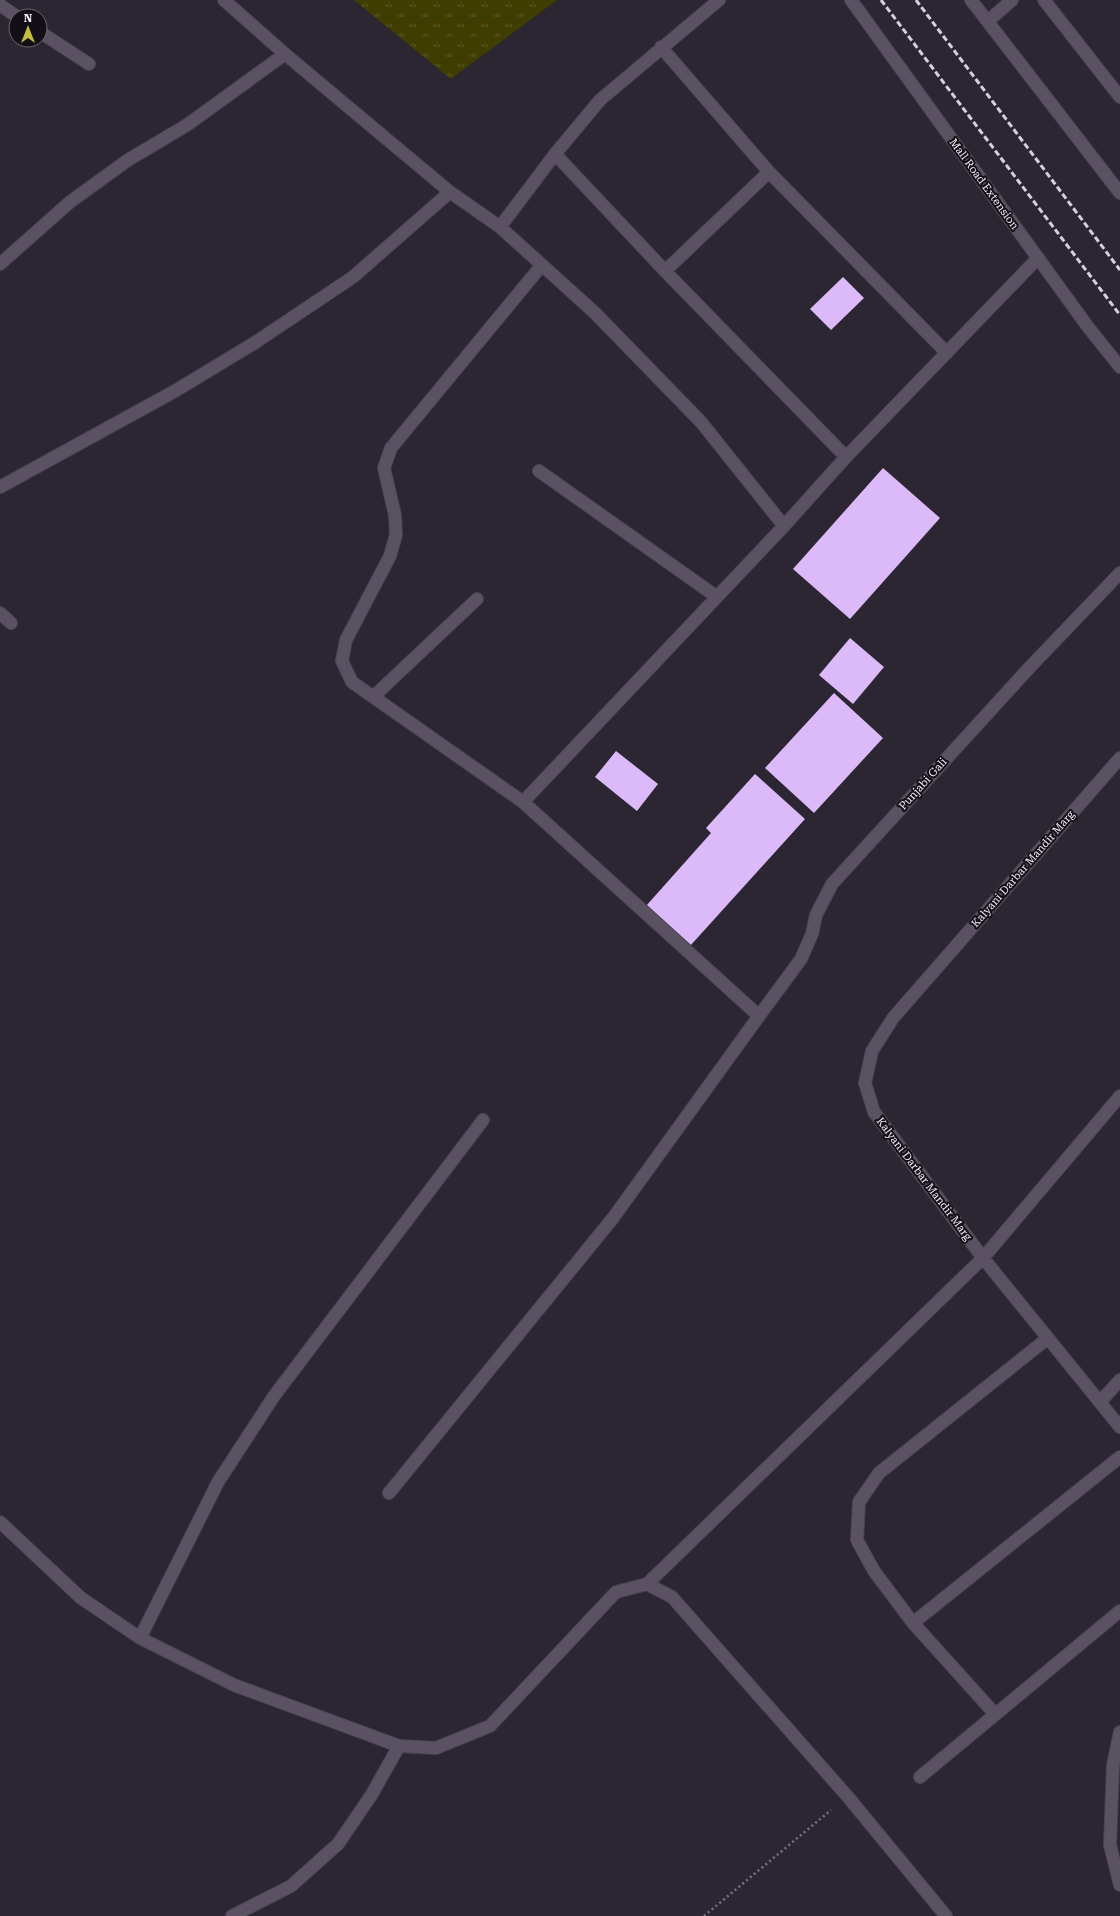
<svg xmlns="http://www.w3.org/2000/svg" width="1120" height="1916" font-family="'Roboto Serif',serif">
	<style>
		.grass { fill: url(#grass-tufts) }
		.building { fill: #dcbaf9 }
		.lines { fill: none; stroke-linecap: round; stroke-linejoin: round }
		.service-casing { stroke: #49444f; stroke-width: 14 }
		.minor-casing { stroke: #49444f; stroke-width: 14 }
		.secondary-casing { stroke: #49444f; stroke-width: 14 }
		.path { stroke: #7a747f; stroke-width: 2.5; stroke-dasharray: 2 3; stroke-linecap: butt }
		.service { stroke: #5a5262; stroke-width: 12 }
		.minor { stroke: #5a5262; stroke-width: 12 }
		.secondary { stroke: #5a5262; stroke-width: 12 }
		.rail { stroke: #d6d0da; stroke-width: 3; stroke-dasharray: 6 3; stroke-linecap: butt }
		.labels { text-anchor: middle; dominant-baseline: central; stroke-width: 4; stroke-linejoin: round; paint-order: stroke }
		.street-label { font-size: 11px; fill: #f2edf6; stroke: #130f16 }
	</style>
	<defs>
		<pattern id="grass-tufts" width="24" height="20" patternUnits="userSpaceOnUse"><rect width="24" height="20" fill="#403d00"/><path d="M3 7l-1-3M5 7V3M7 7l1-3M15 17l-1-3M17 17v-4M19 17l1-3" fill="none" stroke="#5c5926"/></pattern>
	</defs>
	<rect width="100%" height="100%" fill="#2c2532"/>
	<path class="grass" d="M 354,0 L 557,0 L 451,79 Z"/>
	<path class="building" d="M 843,277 L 864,298 L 831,330 L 810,309 Z
		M 883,468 L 940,518 L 850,619 L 793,569 Z
		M 850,638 L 884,667 L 853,704 L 819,675 Z
		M 834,693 L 883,738 L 814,813 L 765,768 Z
		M 616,751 L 658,784 L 637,811 L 595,777 Z
		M 755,774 L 805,819 L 690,946 L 646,906 L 711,833 L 706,828 Z"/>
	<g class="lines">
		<defs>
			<path id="service" d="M 232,1916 L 291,1886 L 338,1844 L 372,1794 L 399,1746"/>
			<path id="minor" d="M 224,0 L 285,54 L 450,192 L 500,227 L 595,313 L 701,422 L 784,526
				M 1044,0 L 1120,97
				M 0,5 L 16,16
				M 40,32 L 89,64
				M 661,47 L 769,172 L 947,353
				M 555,154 L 665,271 L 846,457
				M 500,227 L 555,154 L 600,100 L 719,0
				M 0,264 L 70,202 L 128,160 L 187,125 L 285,54
				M 665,271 L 769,172
				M 539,471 L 717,597
				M 0,487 L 175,391 L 256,342 L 353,277 L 450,192
				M 0,613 L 11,623
				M 373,697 L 477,599
				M 1120,758 L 893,1018 L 872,1051 L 865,1083 L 874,1112 L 983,1258 L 1120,1427
				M 523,802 L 352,682 L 342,661 L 346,640 L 390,556 L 396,535 L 395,515 L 384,468 L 391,448 L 542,265
				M 759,1016 L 801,959 L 812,934 L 816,915 L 832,884 L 1030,667 L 1120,573
				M 1100,1402 L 1120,1380
				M 389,1493 L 613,1218 L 759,1016 L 523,802 L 784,526 L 846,457 L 1038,258
				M 0,1522 L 81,1598 L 140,1638 L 234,1685 L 399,1746 L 436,1748 L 490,1726 L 616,1592 L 647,1584 L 983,1258 L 1120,1096
				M 647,1584 L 672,1597 L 848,1797 L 946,1916
				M 913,1623 L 1120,1457
				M 140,1638 L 218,1482 L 274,1396 L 483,1120
				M 995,1714 L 913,1623 L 874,1571 L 857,1540 L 859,1502 L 879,1473 L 1048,1338
				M 1120,1732 L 1113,1765 L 1110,1845 L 1120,1885
				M 920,1777 L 1120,1611"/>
			<path id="secondary" d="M 851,0 L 1088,327 L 1120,367
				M 971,0 L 1120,193
				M 988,21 L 1012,0"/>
		</defs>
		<use href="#service" class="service-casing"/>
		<use href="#minor" class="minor-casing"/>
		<use href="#secondary" class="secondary-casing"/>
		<path class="path" d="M 704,1916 L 831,1810"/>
		<use href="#service" class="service"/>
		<use href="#minor" class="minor"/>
		<use href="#secondary" class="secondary"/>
		<path class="rail" d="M 881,0 L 1120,315
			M 916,0 L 1120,270"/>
	</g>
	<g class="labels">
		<g class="street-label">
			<text transform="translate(984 184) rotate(54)">Mall Road Extension</text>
			<text transform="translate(923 784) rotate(-48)">Punjabi Gali</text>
			<text transform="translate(1023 869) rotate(-49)">Kalyani Darbar Mandir Marg</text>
			<text transform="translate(924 1179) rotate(53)">Kalyani Darbar Mandir Marg</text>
		</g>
	</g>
	<g transform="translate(28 28)"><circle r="19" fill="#130f16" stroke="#6c6870"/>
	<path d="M0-3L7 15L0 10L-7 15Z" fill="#c4bc3e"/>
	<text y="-6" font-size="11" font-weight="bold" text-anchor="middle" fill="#f2edf6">N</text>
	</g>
</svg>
